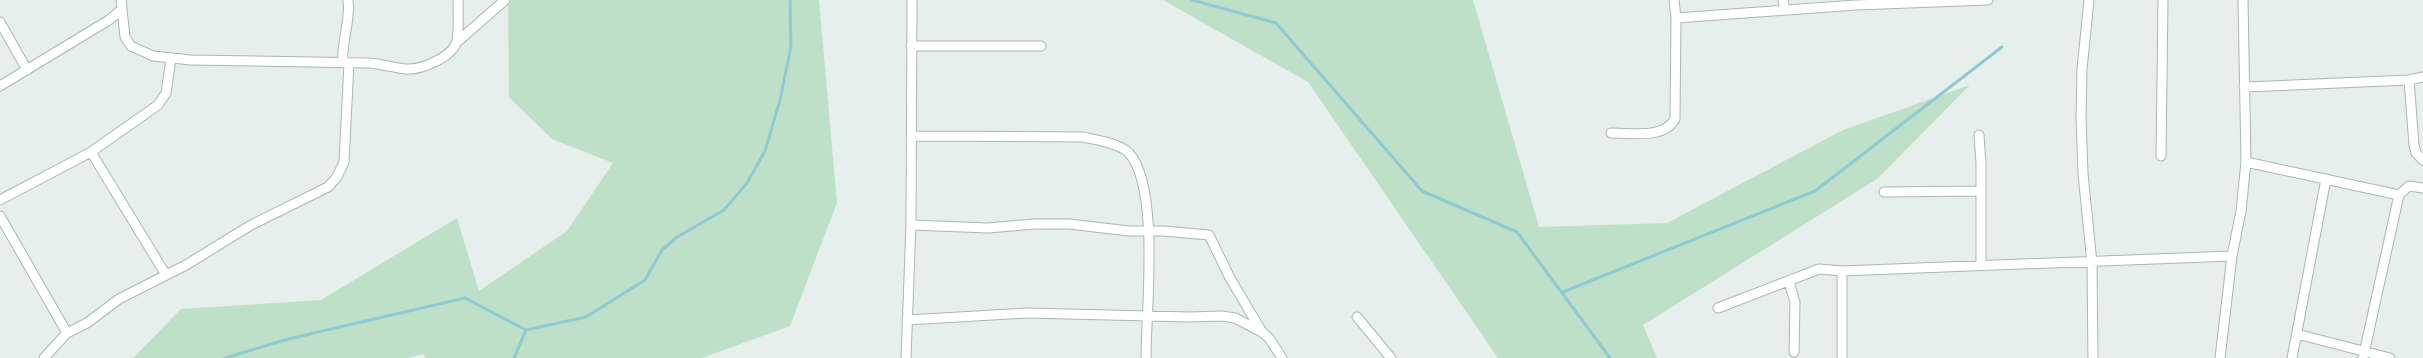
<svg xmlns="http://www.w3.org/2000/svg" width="2423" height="358" font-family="'Asap Condensed',sans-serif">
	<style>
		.green { fill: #bfe0c8 }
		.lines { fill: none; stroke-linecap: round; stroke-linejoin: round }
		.stream { stroke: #8ec9d4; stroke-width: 3 }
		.street-casing { stroke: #a8b8b2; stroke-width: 11 }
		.street { stroke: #fff; stroke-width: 9 }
	</style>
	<rect width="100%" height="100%" fill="#e6efeb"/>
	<path class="green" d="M 508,0 L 819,0 L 837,203 L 790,326 L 702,358 L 426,358 L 423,354 L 408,358 L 133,358 L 181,309 L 321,300 L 457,218 L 479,291 L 567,231 L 613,163 L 552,139 L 509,97 Z
		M 1163,0 L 1473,0 L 1539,227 L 1667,223 L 1843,130 L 1970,85 L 1877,179 L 1643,325 L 1657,358 L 1498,358 L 1308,82 Z"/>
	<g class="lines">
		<path class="stream" d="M 1192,0 L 1276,23 L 1422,191 L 1517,232 L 1610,358
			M 1563,292 L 1815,191 L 2002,47
			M 225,358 L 288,339 L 465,298 L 526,330 L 586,317 L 645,280 L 662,250 L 677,237 L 724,210 L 747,183 L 765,151 L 780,100 L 791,46 L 790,0
			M 514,358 L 526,330"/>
		<defs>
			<path id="street" d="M 121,0 L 125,37 L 131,46 L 153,56 L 191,60 L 369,63 C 382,64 394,68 406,69 C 421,70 454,57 457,40 C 459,28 458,13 458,0
				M 1783,0 L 1785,10
				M 2089,0 L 2082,69 L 2081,119 L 2083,174 L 2092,263 L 2093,358
				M 1676,18 L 1856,5 L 1988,0
				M 0,22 L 27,70
				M 457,42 L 505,0
				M 911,46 L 1041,46
				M 343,63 C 341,41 351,21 348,0
				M 2409,80 L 2414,145 L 2416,153 L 2423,160
				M 0,86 L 109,20 L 121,10
				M 2244,87 L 2409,80 L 2423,77
				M 1611,133 C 1632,133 1664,139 1675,119 L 1676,18 L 1674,0
				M 1979,135 L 1981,163 L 1981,265
				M 911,136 L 1083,137 C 1096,140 1119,143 1129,153 C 1160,188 1146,310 1146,358
				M 91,152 L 166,275
				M 2161,156 L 2163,0
				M 2246,162 L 2399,195
				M 1884,192 L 1981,191
				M 0,200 L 91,152 L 158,105 L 166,93 L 171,59
				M 0,216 L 67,333
				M 911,225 L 988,228 L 1034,224 L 1069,224 L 1129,231 L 1163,231 L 1209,235 L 1230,278 L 1262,332
				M 1789,282 L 1795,302 L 1794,352
				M 1718,308 L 1819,269 L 1842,271
				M 1357,317 L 1391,358
				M 907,320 L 1027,313 L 1190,317 L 1222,316 L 1235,318 L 1262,332 L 1269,338 L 1282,358
				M 2297,334 L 2390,358
				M 44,358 L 67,333 L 87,323 L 119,299 L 186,265 L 251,225 L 328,187 L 337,177 L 344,162 L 349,63
				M 906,358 L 911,225 L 912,0
				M 1842,358 L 1842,271 L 2232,256
				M 2220,358 L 2232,256 L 2241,211 L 2246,162 L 2243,0
				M 2292,358 L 2326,179
				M 2363,358 L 2399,195 L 2409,186 L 2423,188"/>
		</defs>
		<use href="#street" class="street-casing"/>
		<use href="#street" class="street"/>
	</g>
</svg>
